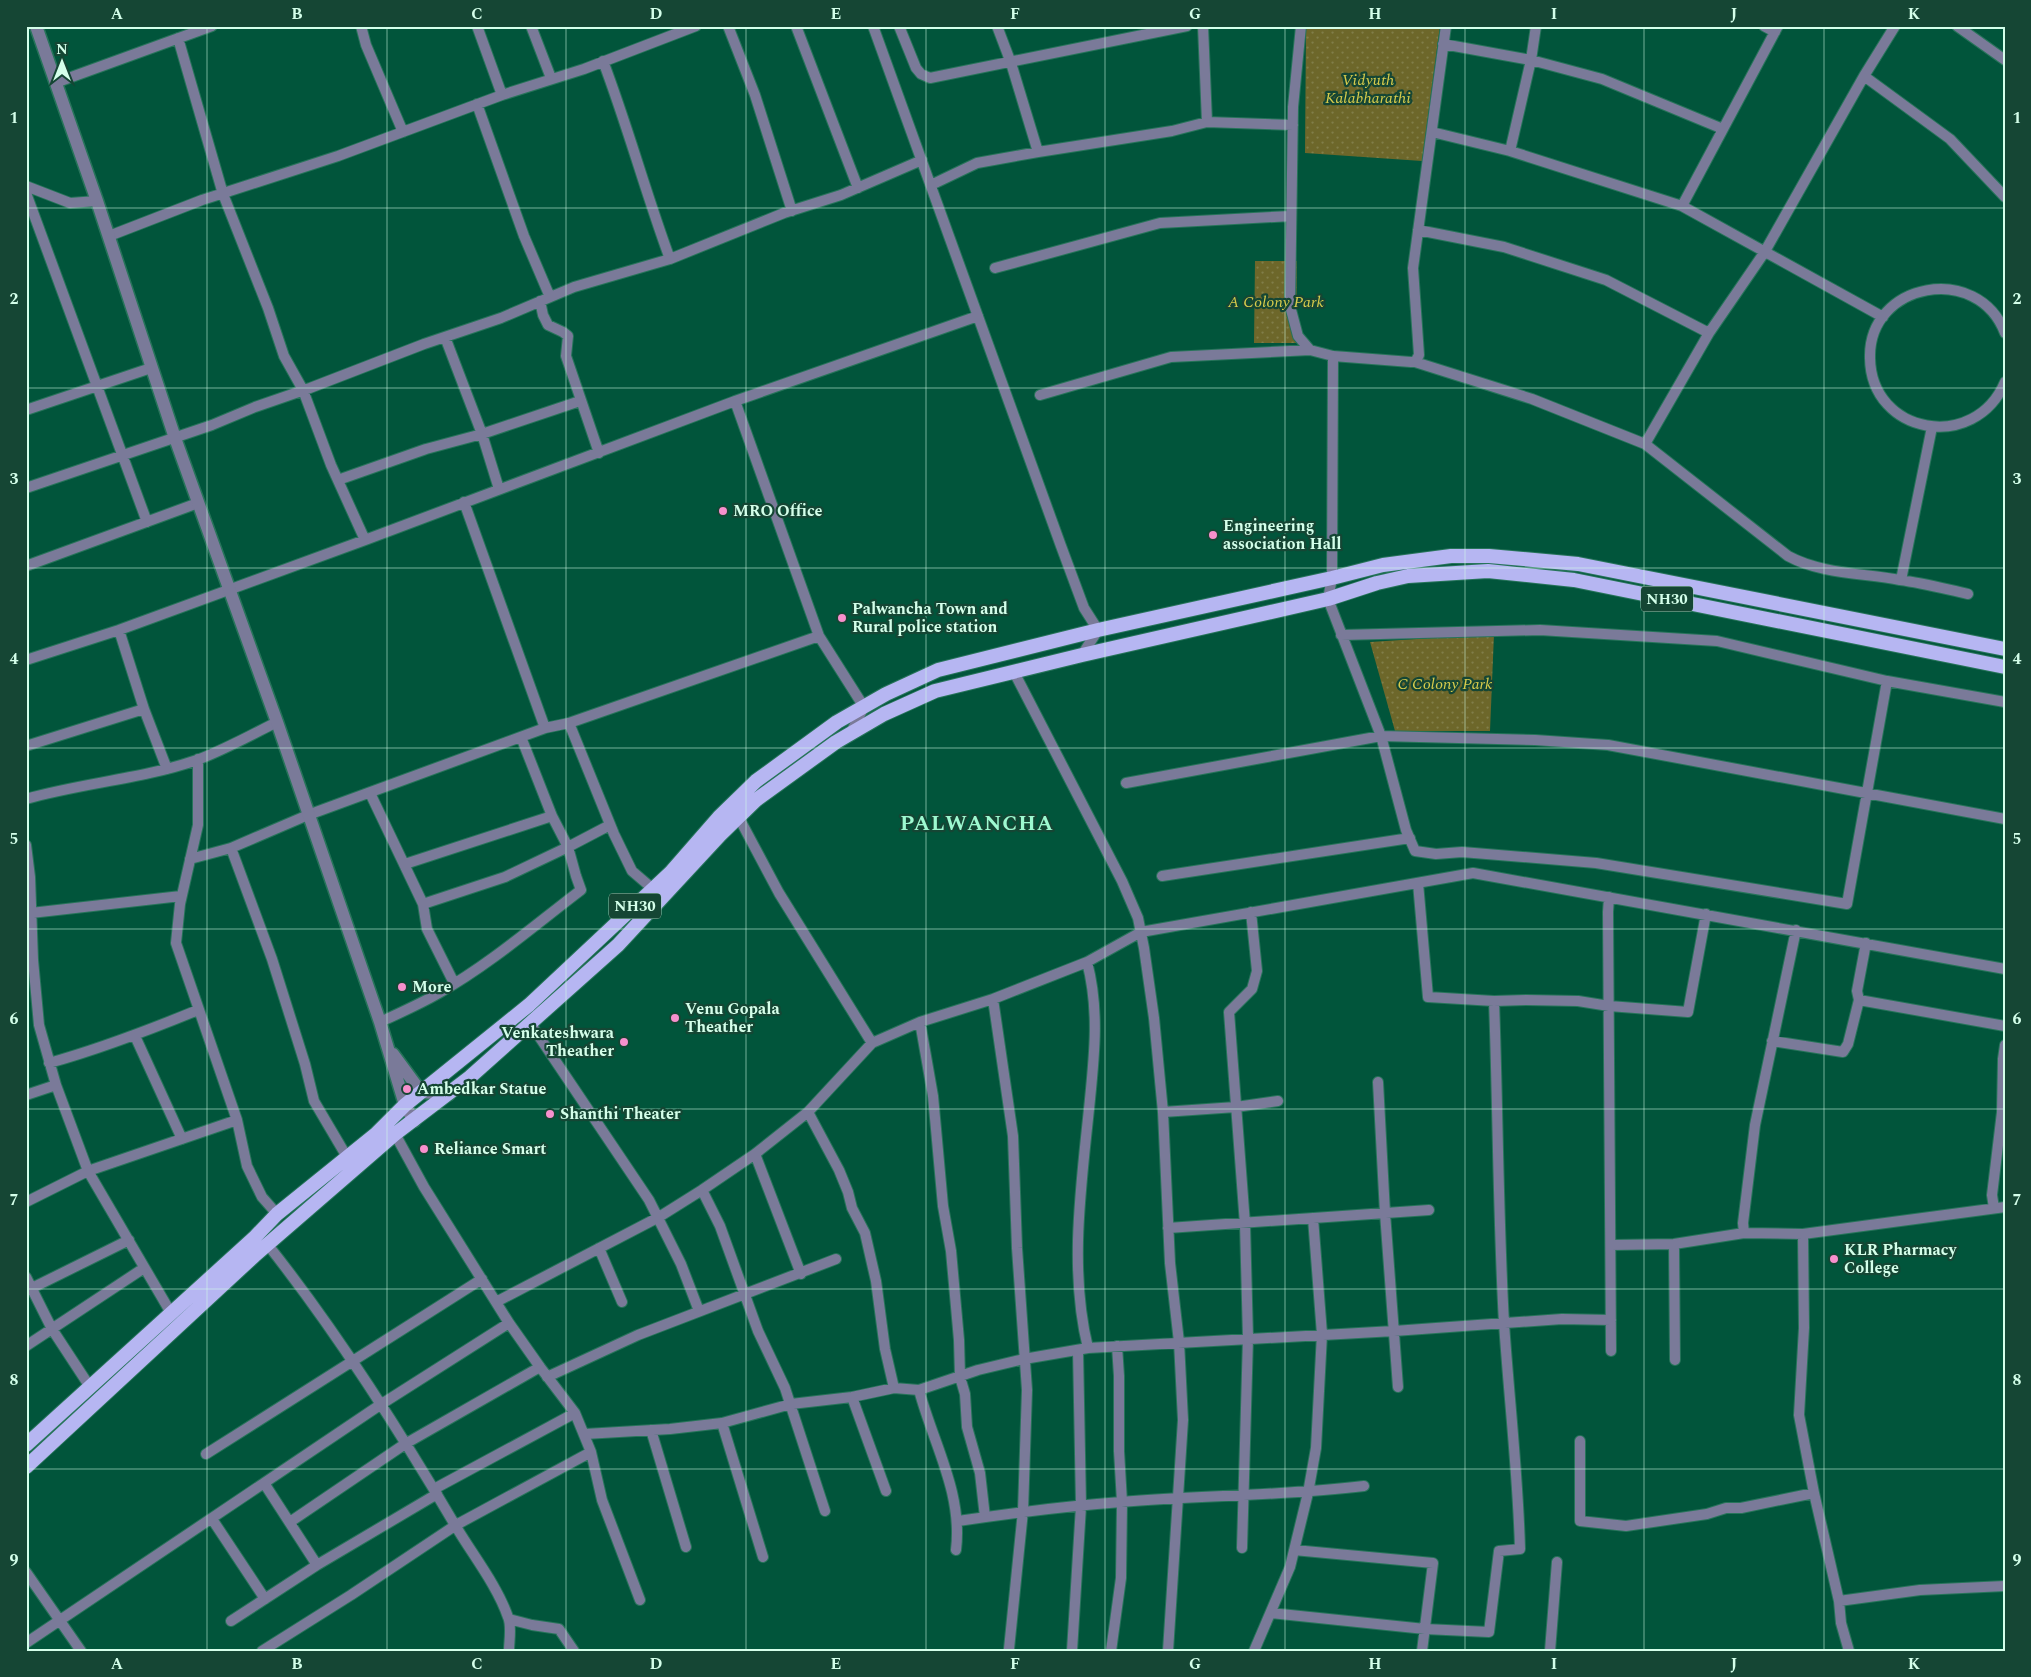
<svg xmlns="http://www.w3.org/2000/svg" width="2031" height="1677" font-family="Spectral,serif">
	<style>
		.grass { fill: url(#grass-dots) }
		.lines { fill: none; stroke-linecap: round; stroke-linejoin: round }
		.minor-casing { stroke: #27745a; stroke-width: 12 }
		.tertiary-casing { stroke: #27745a; stroke-width: 15 }
		.trunk-casing { stroke: #27745a; stroke-width: 16 }
		.minor { stroke: #7a7a99; stroke-width: 10 }
		.tertiary { stroke: #7a7a99; stroke-width: 12 }
		.trunk { stroke: #b6b6f2; stroke-width: 14 }
		.grid { fill: none; stroke: #d4ffea; stroke-width: 1; stroke-opacity: 0.55 }
		.poi-dot { fill: #f790cd; stroke: #154634; stroke-width: 2 }
		.labels { text-anchor: middle; dominant-baseline: central; stroke-width: 4.5; stroke-linejoin: round; paint-order: stroke }
		.shield { fill: #154634; stroke: #9bc8b3; stroke-width: 1 }
		.shield-label { font-size: 15px; font-weight: bold; fill: #d4ffea }
		.park-label { font-size: 16px; font-style: italic; fill: #d8cc4c; stroke: #154634 }
		.poi-label { font-size: 16px; font-weight: bold; fill: #d4ffea; stroke: #154634; text-anchor: start }
		.district-label { font-size: 21px; font-weight: bold; letter-spacing: 1px; fill: #9df9d0; stroke: #154634 }
		.neatline { fill: none; stroke: #d4ffea; stroke-width: 2 }
		.grid-label { font-size: 16px; text-anchor: middle; font-weight: bold; fill: #d4ffea }
	</style>
	<defs>
		<pattern id="grass-dots" width="8" height="8" patternUnits="userSpaceOnUse" patternTransform="scale(1.25)"><rect width="8" height="8" fill="#6d672a"/><path d="M2 2h.1M6 6h.1" fill="none" stroke="#817e49" stroke-width="1.8" stroke-linecap="round"/></pattern>
	</defs>
	<rect width="100%" height="100%" fill="#01553b"/>
	<path class="grass" d="M 1306,26 L 1440,26 L 1422,161 L 1305,153 Z
		M 1255,261 L 1297,261 L 1296,343 L 1254,343 Z
		M 1494,634 L 1490,731 L 1395,731 L 1370,642 Z"/>
	<g class="lines">
		<defs>
			<path id="minor" d="M 361,26 L 366,45 L 403,132
				M 477,26 L 502,95
				M 531,26 L 551,78
				M 728,26 L 755,95 L 792,211
				M 796,26 L 858,188
				M 873,26 L 1061,546 L 1084,608 L 1098,630 L 1082,655
				M 899,26 L 916,68 L 921,74 L 930,78 L 1187,26
				M 997,26 L 1011,63 L 1038,152
				M 1203,26 L 1207,122
				M 1301,26 L 1293,107 L 1290,306 L 1298,336 L 1310,350 L 1333,356 L 1411,362 L 1415,362 L 1419,355 L 1413,268 L 1446,26
				M 1764,26 L 1775,32
				M 1957,26 L 2005,60
				M 178,38 L 223,194 L 268,308 L 284,356 L 303,390 L 331,465 L 365,540
				M 1443,44 L 1531,60 L 1602,79 L 1723,129
				M 603,61 C 628,127 646,194 670,259
				M 1864,76 L 1950,139 L 2005,197
				M 55,83 L 212,26
				M 477,104 L 524,236 L 550,297
				M 1432,132 L 1510,151 L 1682,206 L 1883,317
				M 1510,151 L 1531,60 L 1536,26
				M 931,185 L 977,163 L 1038,152 L 1172,131 L 1207,122 L 1293,125
				M 26,186 L 70,203 L 97,201
				M 26,193 L 147,522
				M 1682,206 L 1778,26
				M 1418,230 L 1504,247 L 1606,280 L 1709,333
				M 109,236 L 202,200 L 338,156 L 502,95 L 584,69 L 696,26
				M 995,268 L 1160,223 L 1291,216
				M 540,301 L 543,315 L 548,325 L 563,332 L 568,336 L 566,356 L 599,453
				M 2005,333 C 1978,262 1868,282 1870,358 C 1871,435 1975,453 2005,382
				M 445,337 L 482,434 L 499,489
				M 1333,356 L 1332,578 L 1328,599 L 1381,736 L 1406,830 L 1415,851 L 1436,854 L 1462,852 L 1596,863 L 1847,904 L 1887,681 L 2005,702
				M 1415,362 L 1532,399 L 1645,444 L 1788,556 C 1821,574 1863,573 1900,580 C 1923,583 1945,589 1968,594
				M 1040,395 L 1171,357 L 1310,350
				M 735,401 L 819,636 L 864,707 L 850,734
				M 26,410 L 151,368
				M 1645,444 L 1709,333 L 1764,253 L 1864,76 L 1895,26
				M 338,480 L 426,449 L 482,434 L 580,401
				M 26,488 L 212,425 L 255,407 L 310,388 L 424,344 L 501,318 L 574,287 L 670,259 L 784,213 L 841,195 L 922,160
				M 464,502 L 545,728
				M 26,566 L 198,503
				M 1901,580 L 1932,427
				M 119,630 L 144,709 L 167,769
				M 1341,635 L 1540,630 L 1717,641 L 1887,681
				M 26,660 L 119,630 L 365,540 L 735,401 L 978,316
				M 1014,672 L 1122,881 L 1138,918 L 1144,948 L 1154,1018 L 1163,1112 L 1170,1263 L 1179,1342 L 1183,1420 L 1168,1651
				M 569,723 L 614,834 L 632,871 L 653,889
				M 26,746 L 144,709
				M 198,759 L 198,825 L 180,904 L 176,943 L 237,1120 L 247,1166 L 262,1197 L 277,1214
				M 1126,783 L 1381,736 L 1535,740 L 1608,745 L 2005,819
				M 370,793 L 423,904 L 427,929 L 454,983
				M 26,799 C 82,783 142,779 197,760 C 224,750 251,735 277,722
				M 738,816 L 779,893 L 872,1043
				M 26,845 L 30,877 L 33,960 L 39,1025 L 56,1085 L 88,1171 L 171,1313
				M 231,848 L 272,959 L 305,1064 L 314,1101 L 347,1157
				M 190,859 L 231,848 L 308,815 L 545,728 L 569,723 L 819,636
				M 405,864 L 552,816
				M 1162,876 L 1410,838
				M 1418,883 L 1428,997 L 1494,1001 L 1526,1000 L 1578,1001 L 1609,1006 L 1688,1012 L 1706,914
				M 1609,897 L 1608,912 L 1611,1351
				M 423,904 L 505,877 L 568,847 L 610,825
				M 31,913 L 181,896
				M 1087,962 C 1100,1011 1094,1059 1089,1109 C 1081,1187 1069,1271 1088,1348
				M 993,999 L 1013,1136 L 1017,1248 L 1027,1390 L 1023,1511 L 1009,1649
				M 1859,1000 L 2005,1026
				M 380,1022 C 400,1013 420,1004 439,993 C 490,964 535,925 581,890 L 576,876 L 568,847 L 552,816 L 521,737
				M 920,1022 L 933,1096 L 943,1206 L 951,1251 L 959,1340 L 960,1377 L 965,1394 L 967,1427 L 980,1473 L 985,1517
				M 530,1023 L 649,1200 L 681,1264 L 699,1311
				M 135,1036 L 182,1139
				M 1772,1041 L 1843,1052 L 1848,1044 L 1859,1000 L 1857,991 L 1866,943
				M 49,1063 C 100,1049 149,1030 198,1010
				M 1378,1082 L 1385,1213 L 1398,1387
				M 26,1095 L 56,1085
				M 808,1112 L 839,1170 L 848,1192 L 852,1208 L 865,1233 L 876,1281 L 885,1349 L 894,1388
				M 1163,1112 L 1236,1107 L 1278,1101
				M 395,1134 L 424,1187 L 509,1323 L 540,1367 L 575,1413 L 591,1452 L 602,1500 L 640,1600
				M 755,1154 L 801,1274
				M 702,1190 L 720,1226 L 758,1331 L 785,1388 L 825,1511
				M 26,1202 L 88,1171 L 237,1120
				M 1994,1208 L 1992,1195 L 2002,1112 L 2003,1059 L 2005,1045
				M 1168,1228 L 1429,1210
				M 1744,1233 L 1743,1223 L 1755,1125 L 1796,930
				M 1674,1244 L 1675,1360
				M 268,1245 C 337,1332 398,1428 455,1525 C 472,1554 497,1585 508,1617 C 512,1626 509,1641 509,1651
				M 1611,1245 L 1674,1244 L 1744,1233 L 1803,1234
				M 599,1248 L 622,1302
				M 26,1277 L 52,1329 L 90,1387
				M 26,1291 L 129,1240
				M 496,1302 L 659,1217 L 702,1190 L 755,1154 L 808,1112 L 872,1043 L 920,1022 L 993,999 L 1087,962 L 1141,932 L 1473,873 L 2005,969
				M 26,1346 L 144,1268
				M 547,1377 L 638,1335 L 836,1259
				M 919,1390 C 933,1443 963,1493 956,1550
				M 852,1397 L 886,1491
				M 722,1423 L 763,1557
				M 651,1430 L 686,1547
				M 585,1434 L 670,1429 L 722,1423 L 791,1404 L 852,1397 L 894,1388 L 919,1390 L 978,1370 L 1024,1359 L 1088,1348 L 1394,1331 L 1562,1319 L 1611,1320
				M 1580,1441 L 1580,1521 L 1626,1526 L 1707,1514 L 1726,1508 L 1741,1508 L 1814,1493 L 1839,1601 L 1841,1623 L 1849,1651
				M 206,1454 L 482,1279
				M 264,1483 L 317,1565
				M 434,1489 L 575,1413
				M 1814,1493 L 1799,1415 L 1804,1328 L 1803,1234 L 2005,1207
				M 212,1519 L 265,1599
				M 958,1521 C 1012,1513 1066,1506 1121,1502 C 1202,1495 1283,1496 1364,1486
				M 290,1522 L 405,1444 L 540,1367
				M 1242,1548 L 1248,1338 L 1245,1224 L 1229,1012 L 1252,989 L 1257,971 L 1251,912
				M 1294,1550 L 1433,1563 L 1422,1651
				M 26,1572 L 81,1651
				M 1839,1601 L 1920,1590 L 2005,1586
				M 1271,1613 L 1425,1629 L 1489,1632 L 1499,1551 L 1520,1549 C 1518,1473 1509,1398 1504,1323 C 1498,1216 1498,1108 1494,1001
				M 509,1619 L 532,1625 L 559,1629 L 574,1651
				M 231,1621 L 317,1565 L 437,1494
				M 26,1643 L 380,1405 L 509,1323
				M 262,1651 L 351,1595 L 456,1525 L 591,1452
				M 1072,1651 L 1081,1506 L 1078,1350
				M 1111,1651 L 1121,1578 L 1122,1502 L 1119,1451 L 1119,1376 L 1117,1346
				M 1254,1651 L 1290,1567 L 1308,1493 L 1316,1448 L 1322,1334 L 1313,1218
				M 1550,1651 L 1557,1562"/>
			<path id="tertiary" d="M 36,26 L 97,201 L 175,438 L 277,722 L 380,1022 L 405,1105 L 414,1121
				M 393,1054 L 421,1092 L 449,1094"/>
			<path id="trunk" d="M 26,1445 L 254,1238 L 277,1214 L 376,1134 L 405,1105 L 529,1005 L 671,872 L 719,817 L 756,781 L 837,722 L 886,694 L 938,670 L 1098,630 L 1332,578 L 1383,565 L 1451,556 L 1489,556 L 1578,564 L 2005,649
				M 26,1467 L 254,1256 L 395,1134 L 470,1077 L 618,945 L 720,835 L 756,800 L 836,742 L 884,714 L 935,691 L 1082,655 L 1328,599 L 1377,583 L 1408,576 L 1488,571 L 1574,580 L 2005,667"/>
		</defs>
		<use href="#minor" class="minor-casing"/>
		<use href="#tertiary" class="tertiary-casing"/>
		<use href="#trunk" class="trunk-casing"/>
		<use href="#minor" class="minor"/>
		<use href="#tertiary" class="tertiary"/>
		<use href="#trunk" class="trunk"/>
	</g>
	<path class="grid" d="M 207,26 L 207,1651M 387,26 L 387,1651M 566,26 L 566,1651M 746,26 L 746,1651M 926,26 L 926,1651M 1105,26 L 1105,1651M 1285,26 L 1285,1651M 1465,26 L 1465,1651M 1644,26 L 1644,1651M 1824,26 L 1824,1651M 26,208 L 2005,208M 26,388 L 2005,388M 26,568 L 2005,568M 26,748 L 2005,748M 26,929 L 2005,929M 26,1109 L 2005,1109M 26,1289 L 2005,1289M 26,1469 L 2005,1469"/>
	<g class="poi-dot">
		<circle cx="723" cy="511" r="5"/>
		<circle cx="1213" cy="535" r="5"/>
		<circle cx="842" cy="618" r="5"/>
		<circle cx="402" cy="987" r="5"/>
		<circle cx="675" cy="1018" r="5"/>
		<circle cx="624" cy="1042" r="5"/>
		<circle cx="407" cy="1089" r="5"/>
		<circle cx="550" cy="1114" r="5"/>
		<circle cx="424" cy="1149" r="5"/>
		<circle cx="1834" cy="1259" r="5"/>
	</g>
	<g class="labels">
		<g class="shield">
			<rect x="1641" y="586.5" width="52" height="25" rx="4"/>
			<rect x="609" y="893.5" width="52" height="25" rx="4"/>
		</g>
		<g class="shield-label">
			<text x="1667" y="599">NH30</text>
			<text x="635" y="906">NH30</text>
		</g>
		<g class="park-label">
			<text x="1368" y="80">Vidyuth<tspan x="1368" dy="18">Kalabharathi</tspan></text>
			<text x="1276" y="302">A Colony Park</text>
			<text x="1445" y="684">C Colony Park</text>
		</g>
		<g class="poi-label">
			<text x="733" y="511">MRO Office</text>
			<text x="1223" y="526">Engineering<tspan x="1223" dy="18">association Hall</tspan></text>
			<text x="852" y="609">Palwancha Town and<tspan x="852" dy="18">Rural police station</tspan></text>
			<text x="412" y="987">More</text>
			<text x="685" y="1009">Venu Gopala<tspan x="685" dy="18">Theather</tspan></text>
			<text x="614" y="1033" text-anchor="end">Venkateshwara<tspan x="614" dy="18">Theather</tspan></text>
			<text x="417" y="1089">Ambedkar Statue</text>
			<text x="560" y="1114">Shanthi Theater</text>
			<text x="434" y="1149">Reliance Smart</text>
			<text x="1844" y="1250">KLR Pharmacy<tspan x="1844" dy="18">College</tspan></text>
		</g>
		<g class="district-label">
			<text x="977" y="824">PALWANCHA</text>
		</g>
	</g>
	<rect width="2031" height="1677" fill="none" stroke="#154634" stroke-width="55"/>
	<g transform="translate(62 62)" stroke="#154634" stroke-width="4" paint-order="stroke">
	<path d="M0-4L9 19L0 12L-9 19Z" fill="#d4ffea"/>
	<text y="-8" font-size="14" font-weight="bold" text-anchor="middle" fill="#d4ffea">N</text>
	</g>
	<rect x="28" y="28" width="1976" height="1622" class="neatline"/>
	<g class="grid-label">
		<text x="117" y="19">A</text>
		<text x="297" y="19">B</text>
		<text x="477" y="19">C</text>
		<text x="656" y="19">D</text>
		<text x="836" y="19">E</text>
		<text x="1015" y="19">F</text>
		<text x="1195" y="19">G</text>
		<text x="1375" y="19">H</text>
		<text x="1554" y="19">I</text>
		<text x="1734" y="19">J</text>
		<text x="1914" y="19">K</text>
		<text x="14" y="123">1</text>
		<text x="2017" y="123">1</text>
		<text x="14" y="304">2</text>
		<text x="2017" y="304">2</text>
		<text x="14" y="484">3</text>
		<text x="2017" y="484">3</text>
		<text x="14" y="664">4</text>
		<text x="2017" y="664">4</text>
		<text x="14" y="844">5</text>
		<text x="2017" y="844">5</text>
		<text x="14" y="1024">6</text>
		<text x="2017" y="1024">6</text>
		<text x="14" y="1205">7</text>
		<text x="2017" y="1205">7</text>
		<text x="14" y="1385">8</text>
		<text x="2017" y="1385">8</text>
		<text x="14" y="1565">9</text>
		<text x="2017" y="1565">9</text>
		<text x="117" y="1669">A</text>
		<text x="297" y="1669">B</text>
		<text x="477" y="1669">C</text>
		<text x="656" y="1669">D</text>
		<text x="836" y="1669">E</text>
		<text x="1015" y="1669">F</text>
		<text x="1195" y="1669">G</text>
		<text x="1375" y="1669">H</text>
		<text x="1554" y="1669">I</text>
		<text x="1734" y="1669">J</text>
		<text x="1914" y="1669">K</text>
	</g>
</svg>
